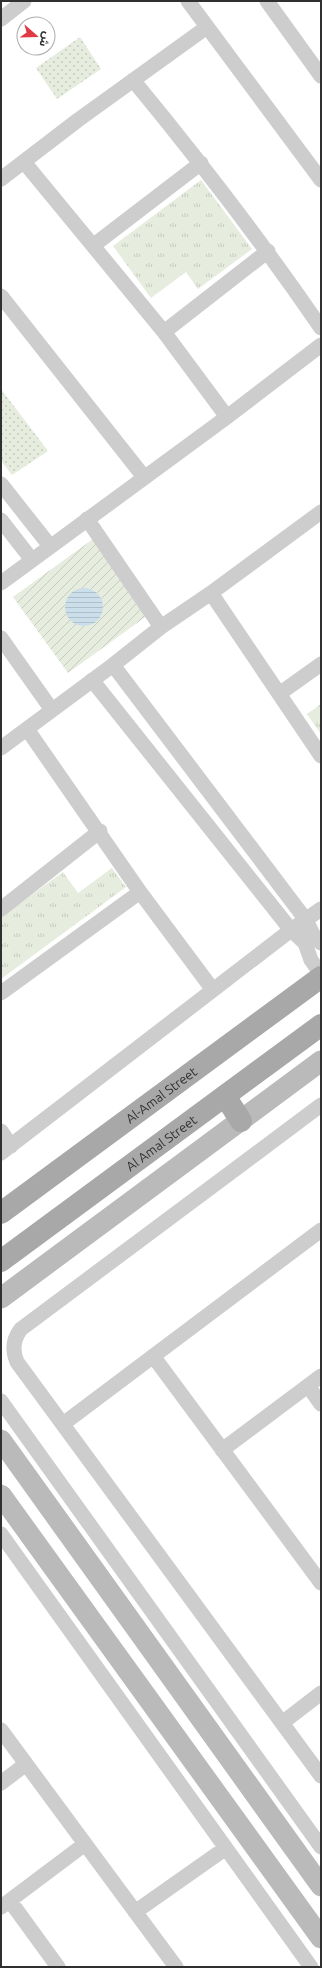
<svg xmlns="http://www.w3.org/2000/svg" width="322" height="1968" font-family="Ubuntu,'Noto Sans Arabic',sans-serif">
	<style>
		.grass { fill: url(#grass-dots) }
		.park { fill: url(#park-tufts) }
		.garden { fill: url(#garden-furrows) }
		.water { fill: url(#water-rules) }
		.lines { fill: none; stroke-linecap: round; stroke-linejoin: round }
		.street { stroke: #cdcdcd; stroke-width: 15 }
		.secondary { stroke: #bababa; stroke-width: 21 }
		.primary { stroke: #a8a8a8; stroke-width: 22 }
		.labels { text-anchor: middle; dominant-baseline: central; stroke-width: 4; stroke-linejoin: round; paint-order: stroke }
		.street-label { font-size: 13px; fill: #303030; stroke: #fff }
	</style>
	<defs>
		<pattern id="grass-dots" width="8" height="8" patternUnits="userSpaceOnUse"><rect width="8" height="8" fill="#e6ecde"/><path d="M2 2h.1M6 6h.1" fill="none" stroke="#c6cbbf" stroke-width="1.8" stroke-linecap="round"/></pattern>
		<pattern id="park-tufts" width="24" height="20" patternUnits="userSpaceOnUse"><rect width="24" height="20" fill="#e6ecde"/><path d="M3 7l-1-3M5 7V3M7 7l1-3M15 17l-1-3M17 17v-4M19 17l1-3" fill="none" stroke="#c6cbbf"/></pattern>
		<pattern id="garden-furrows" width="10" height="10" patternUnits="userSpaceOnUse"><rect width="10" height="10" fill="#e6ecde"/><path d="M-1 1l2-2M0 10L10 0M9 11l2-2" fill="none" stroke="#c6cbbf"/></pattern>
		<pattern id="water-rules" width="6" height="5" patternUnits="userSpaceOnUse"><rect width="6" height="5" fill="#cbdfeb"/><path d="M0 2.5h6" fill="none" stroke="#afc0ca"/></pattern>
	</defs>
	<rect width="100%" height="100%" fill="#fff"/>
	<path class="grass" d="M 80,37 L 101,69 L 57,99 L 36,68 Z
		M 1,389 L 48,451 L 12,475 L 1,461 Z"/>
	<path class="park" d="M 201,180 L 252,249 L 198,289 L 186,272 L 151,298 L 113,246 Z
		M 321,704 L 321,734 L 307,714 Z
		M 112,868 L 126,887 L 1,979 L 1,917 L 63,872 L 78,893 Z"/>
	<path class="garden" d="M 93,539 L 148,615 L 68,673 L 13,597 Z"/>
	<path class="water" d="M65 607a19 19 0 1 1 38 0a19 19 0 1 1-38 0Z"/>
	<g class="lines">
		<path class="street" d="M 188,1 L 321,180
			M 267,1 L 321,76
			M 1,19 L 24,1
			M 133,80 C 199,160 262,242 321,328
			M 24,162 L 164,332 L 227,417
			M 1,179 L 78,120 L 207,27
			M 94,245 L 201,163
			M 1,296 L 144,477
			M 164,332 L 268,251
			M 1,484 L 50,546
			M 87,519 L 161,627
			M 1,520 L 32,560
			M 1,583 L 227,417 L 321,345
			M 211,593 L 321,756
			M 1,638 L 52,710
			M 113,665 L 306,920 L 314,936 L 321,943
			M 92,680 L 291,930 L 305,943 L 311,960 L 321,974
			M 279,694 L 321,664
			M 27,729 L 140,892 L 213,990
			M 1,748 L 113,665 L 161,627 L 211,593 L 321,512
			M 1,909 L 100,831
			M 1,993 L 140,892
			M 321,1105 L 21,1329 C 13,1339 12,1350 17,1362 L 321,1776
			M 1,1131 L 11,1146
			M 1,1153 L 291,930 L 321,909
			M 153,1356 L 321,1583
			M 308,1386 L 321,1404
			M 1,1401 L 321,1847
			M 63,1424 L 321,1230
			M 222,1450 L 321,1376
			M 1,1534 L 311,1967
			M 282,1723 L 321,1693
			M 1,1730 L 176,1967
			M 1,1783 L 26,1764
			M 10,1901 L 58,1967
			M 1,1907 L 85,1844
			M 135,1912 L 226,1848"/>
		<path class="secondary" d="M 1,1298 L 321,1061
			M 1,1440 L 321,1886
			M 1,1495 L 321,1938"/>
		<g class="primary">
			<path d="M 225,1096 L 241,1121"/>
			<path id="s1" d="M 1,1213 L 321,977"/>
			<path id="s2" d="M 1,1261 L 321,1025"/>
		</g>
	</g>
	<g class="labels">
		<g class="street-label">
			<text stroke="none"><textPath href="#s1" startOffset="199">Al-Amal Street</textPath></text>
			<text stroke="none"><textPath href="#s2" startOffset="199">Al Amal Street</textPath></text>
		</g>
	</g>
	<rect width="322" height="1968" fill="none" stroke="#303030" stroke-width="4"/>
	<g transform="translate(36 36) rotate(110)"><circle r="19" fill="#ffffff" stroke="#acacac"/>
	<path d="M0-3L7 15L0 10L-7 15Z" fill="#e13846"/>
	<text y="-6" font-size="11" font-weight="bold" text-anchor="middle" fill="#303030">ش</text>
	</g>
</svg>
